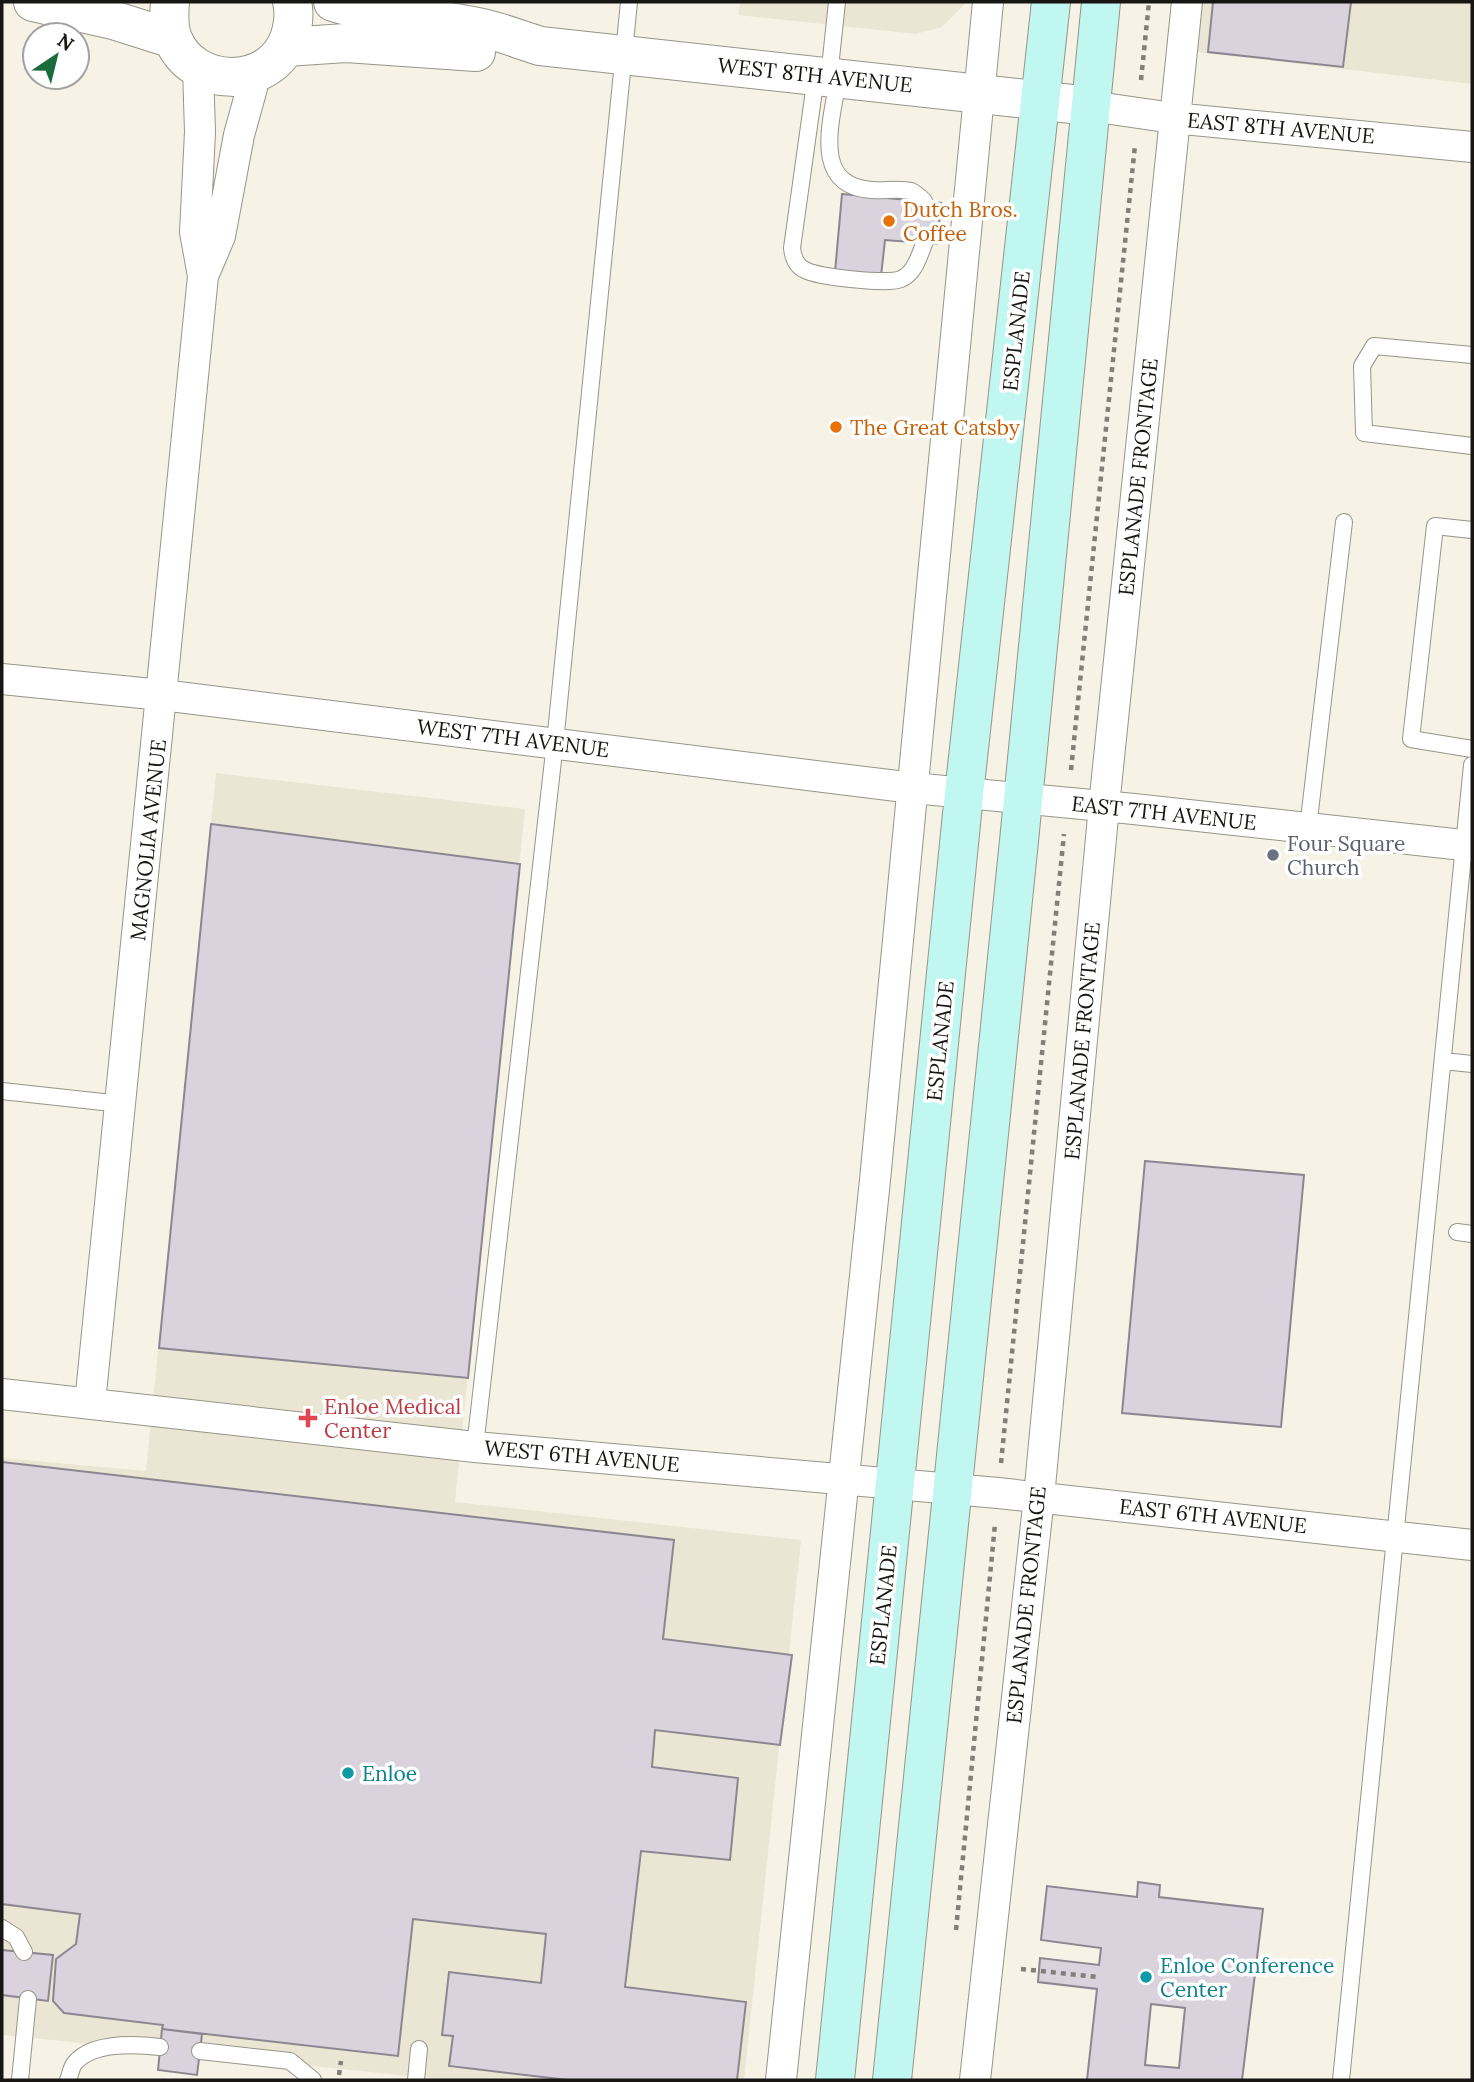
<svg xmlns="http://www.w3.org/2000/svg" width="1474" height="2082" font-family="Lora,serif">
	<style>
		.built { fill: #ebe6d3 }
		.building { fill: #dad3de; stroke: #8c8690; stroke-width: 2; fill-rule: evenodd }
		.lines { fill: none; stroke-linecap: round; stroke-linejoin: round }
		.service-casing { stroke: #979488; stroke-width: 18 }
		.minor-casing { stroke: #979488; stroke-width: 32 }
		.tertiary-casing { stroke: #979488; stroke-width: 40 }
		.secondary-casing { stroke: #979488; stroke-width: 40 }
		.path { stroke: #827f78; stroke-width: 4.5; stroke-dasharray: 5 5; stroke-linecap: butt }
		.service { stroke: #fff; stroke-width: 16 }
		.minor { stroke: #fff; stroke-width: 30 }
		.tertiary { stroke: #fff; stroke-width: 38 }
		.secondary { stroke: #c0f7f1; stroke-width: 38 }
		.food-dot { fill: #e8710a; stroke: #fff; stroke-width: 2.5 }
		.worship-dot { fill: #6b7280; stroke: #fff; stroke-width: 2.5 }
		.health-dot { fill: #e0444e; stroke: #fff; stroke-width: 2.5 }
		.culture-dot { fill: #0f9aa8; stroke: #fff; stroke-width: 2.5 }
		.labels { text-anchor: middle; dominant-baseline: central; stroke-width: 7; stroke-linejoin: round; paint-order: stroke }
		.street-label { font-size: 21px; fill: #171612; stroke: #fff }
		.food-label { font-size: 21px; fill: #c56008; stroke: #fff; text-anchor: start }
		.worship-label { font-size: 21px; fill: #5b616d; stroke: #fff; text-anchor: start }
		.health-label { font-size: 21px; fill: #be3a42; stroke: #fff; text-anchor: start }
		.culture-label { font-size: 21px; fill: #0d838f; stroke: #fff; text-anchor: start }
	</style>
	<rect width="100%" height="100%" fill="#f6f2e6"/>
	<path class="built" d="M 740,2 L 964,2 L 964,5 L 942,27 L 916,34 L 738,15 Z
		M 1203,2 L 1472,2 L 1472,84 L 1197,52 Z
		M 216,773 L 525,809 L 455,1502 L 801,1540 L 744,2080 L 449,2080 L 2,2035 L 2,1458 L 146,1471 Z"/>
	<path class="building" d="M 1213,2 L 1351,2 L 1343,67 L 1208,52 Z
		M 842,194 L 941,203 L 937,244 L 885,240 L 881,276 L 835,272 Z
		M 211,824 L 520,864 L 468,1378 L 159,1348 Z
		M 1145,1161 L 1304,1175 L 1281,1427 L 1122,1413 Z
		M 2,1462 L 674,1540 L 663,1639 L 792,1655 L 780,1745 L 655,1730 L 652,1767 L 738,1778 L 730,1860 L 641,1851 L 625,1987 L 746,2002 L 737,2080 L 568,2080 L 449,2066 L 453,2036 L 442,2035 L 449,1972 L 541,1983 L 546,1934 L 413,1919 L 398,2056 L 162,2029 L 163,2025 L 64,2013 L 53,2001 L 56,1959 L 76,1944 L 80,1914 L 2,1904 Z
		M 1138,1882 L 1160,1885 L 1159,1897 L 1263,1909 L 1242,2080 L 1087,2080 L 1097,1989 L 1038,1982 L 1040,1958 L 1099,1965 L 1101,1948 L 1041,1940 L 1047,1886 L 1137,1897 ZM 1151,2004 L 1185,2008 L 1179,2068 L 1145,2065 Z
		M 2,1950 L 53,1955 L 48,2001 L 2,1995 Z
		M 162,2029 L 202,2034 L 197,2075 L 158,2070 Z"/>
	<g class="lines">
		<defs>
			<path id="service" d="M 816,76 L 792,248 C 793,257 796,266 805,270 C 818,277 889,285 901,279 C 915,273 919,256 924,244
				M 829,77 L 837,2
				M 838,79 C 832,120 810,186 872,190 C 884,191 900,188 911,191 C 915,193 921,198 924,201
				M 1472,355 L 1374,346 L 1362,366 L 1364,433 L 1472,446
				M 1472,530 L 1435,526 L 1411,739 L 1472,749
				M 1308,828 L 1344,522
				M 1443,1061 L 1472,1064
				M 2,1091 L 121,1104
				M 1457,1232 L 1472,1234
				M 475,1447 L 555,743 L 629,2
				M 2,1928 L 16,1937 L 24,1952
				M 200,2051 L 290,2061 L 313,2080
				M 20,2080 L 28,1999
				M 68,2080 C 70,2076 71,2068 74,2064 C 91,2042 135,2044 160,2047
				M 416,2080 L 419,2049
				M 1341,2080 L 1472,765"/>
			<path id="minor" d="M 1090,106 L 1173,118 L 1472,147
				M 203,276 L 220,236 L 239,135 L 252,88 L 253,74
				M 2,679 L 162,695 L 913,788 L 1134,809 L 1472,846
				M 2,1394 L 475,1447 L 998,1493 L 1472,1545
				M 90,1403 L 203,276 L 195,232 L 200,132 L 198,68
				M 781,2080 L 875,1180 L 988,2
				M 975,2080 L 1039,1497 L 1104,806 L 1187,2"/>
			<path id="tertiary" d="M 33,2 L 113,20 L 173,39
				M 170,2 C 169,14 168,27 173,39 C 193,89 270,90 289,39 C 293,27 295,14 292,2
				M 333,2 C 380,17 430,17 478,27 C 499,31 520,40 540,46 L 1090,106
				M 286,47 L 346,43 L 476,52"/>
			<path id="secondary" d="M 835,2080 L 964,794 L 1051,2
				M 892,2080 L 1019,841 L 1101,2"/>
		</defs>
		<use href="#service" class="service-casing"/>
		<use href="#minor" class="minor-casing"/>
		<use href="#tertiary" class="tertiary-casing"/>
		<use href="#secondary" class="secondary-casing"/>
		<path class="path" d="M 1141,80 L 1149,2
			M 1071,770 L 1135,145
			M 1001,1463 L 1064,834
			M 956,1930 L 995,1524
			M 1021,1969 L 1098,1977
			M 339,2075 L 341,2061"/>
		<use href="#service" class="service"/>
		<use href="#minor" class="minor"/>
		<use href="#tertiary" class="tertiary"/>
		<use href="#secondary" class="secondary"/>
	</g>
	<g class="food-dot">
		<circle cx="889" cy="221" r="7"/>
		<circle cx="836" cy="427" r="7"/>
	</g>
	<circle class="worship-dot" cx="1273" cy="855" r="7"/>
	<path class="health-dot" d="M304.5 1407.5h7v7h7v7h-7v7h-7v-7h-7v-7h7z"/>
	<g class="culture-dot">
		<circle cx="348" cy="1773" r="7"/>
		<circle cx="1146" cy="1977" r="7"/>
	</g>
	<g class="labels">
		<g class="street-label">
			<text transform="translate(815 75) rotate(6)">WEST 8TH AVENUE</text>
			<text transform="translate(1281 128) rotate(5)">EAST 8TH AVENUE</text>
			<text transform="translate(1016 331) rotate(-84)">ESPLANADE</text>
			<text transform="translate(1138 477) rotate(-84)">ESPLANADE FRONTAGE</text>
			<text transform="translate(513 738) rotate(7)">WEST 7TH AVENUE</text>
			<text transform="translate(1164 813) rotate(6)">EAST 7TH AVENUE</text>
			<text transform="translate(148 840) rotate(-84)">MAGNOLIA AVENUE</text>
			<text transform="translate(940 1041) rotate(-84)">ESPLANADE</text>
			<text transform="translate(1082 1041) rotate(-85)">ESPLANADE FRONTAGE</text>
			<text transform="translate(582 1456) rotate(5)">WEST 6TH AVENUE</text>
			<text transform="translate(1213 1516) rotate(6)">EAST 6TH AVENUE</text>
			<text transform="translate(883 1605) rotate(-84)">ESPLANADE</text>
			<text transform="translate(1026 1605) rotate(-84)">ESPLANADE FRONTAGE</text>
		</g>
		<g class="food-label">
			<text x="903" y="209">Dutch Bros.<tspan x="903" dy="24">Coffee</tspan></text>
			<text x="850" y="427">The Great Catsby</text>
		</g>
		<g class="worship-label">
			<text x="1287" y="843">Four Square<tspan x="1287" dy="24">Church</tspan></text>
		</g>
		<g class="health-label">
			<text x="324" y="1406">Enloe Medical<tspan x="324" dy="24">Center</tspan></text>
		</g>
		<g class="culture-label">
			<text x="362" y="1773">Enloe</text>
			<text x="1160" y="1965">Enloe Conference<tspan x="1160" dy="24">Center</tspan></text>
		</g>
	</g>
	<rect width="1474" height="2082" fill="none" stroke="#171612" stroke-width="7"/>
	<g transform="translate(56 56) rotate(35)"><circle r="33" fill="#ffffff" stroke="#a2a2a0" stroke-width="2"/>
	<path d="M0-5L12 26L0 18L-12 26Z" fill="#1a6c3d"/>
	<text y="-10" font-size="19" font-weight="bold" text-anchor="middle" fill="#171612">N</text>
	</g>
</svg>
